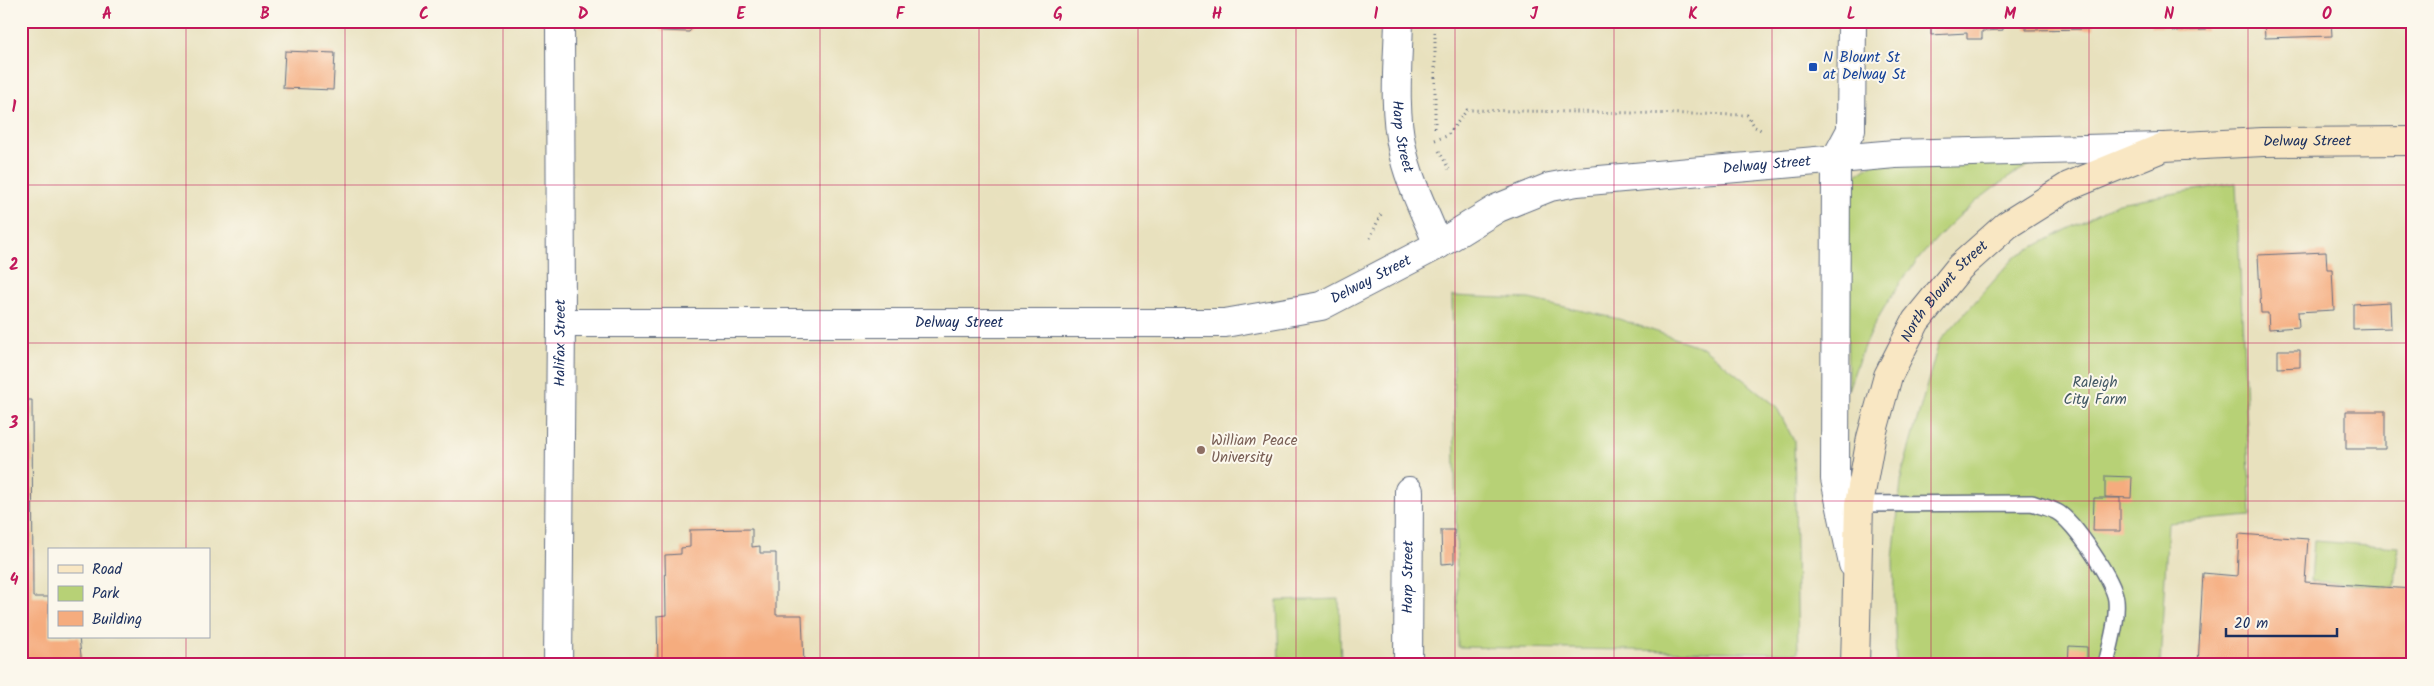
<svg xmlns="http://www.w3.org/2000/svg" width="2434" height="686" font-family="Kalam,sans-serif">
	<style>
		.green { fill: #b7d176; stroke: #69806a }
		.building { fill: #f5ac7e }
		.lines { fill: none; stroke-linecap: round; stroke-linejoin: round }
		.lane-casing { stroke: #636d80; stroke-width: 18 }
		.street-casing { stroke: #636d80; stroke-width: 30 }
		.secondary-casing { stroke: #636d80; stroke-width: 30 }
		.path { stroke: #636d80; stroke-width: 3; stroke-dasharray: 1 4; stroke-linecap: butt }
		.lane { stroke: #fff; stroke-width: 15 }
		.street { stroke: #fff; stroke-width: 28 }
		.secondary { stroke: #f9e7c3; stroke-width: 28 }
		.grid { fill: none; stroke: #c2185b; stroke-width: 1; stroke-opacity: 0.55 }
		.transit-dot { fill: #1a4fb4; stroke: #fbf7ec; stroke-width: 2 }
		.education-dot { fill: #8d6e63; stroke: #fbf7ec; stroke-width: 2 }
		.labels { text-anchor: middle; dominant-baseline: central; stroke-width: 4; stroke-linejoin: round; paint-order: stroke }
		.transit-label { font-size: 15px; fill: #164399; stroke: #fbf7ec; text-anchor: start }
		.street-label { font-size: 15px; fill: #1b2f5e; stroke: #fbf7ec }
		.park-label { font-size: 15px; fill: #425864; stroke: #fbf7ec }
		.education-label { font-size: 15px; fill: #785e54; stroke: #fbf7ec; text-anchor: start }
		.neatline { fill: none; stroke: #c2185b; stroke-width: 2 }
		.grid-label { font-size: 16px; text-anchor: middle; font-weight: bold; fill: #c2185b }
	</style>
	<rect width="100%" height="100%" fill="#fbf7ec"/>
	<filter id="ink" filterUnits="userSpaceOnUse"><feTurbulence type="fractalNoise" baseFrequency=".02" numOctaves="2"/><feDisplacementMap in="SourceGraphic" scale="10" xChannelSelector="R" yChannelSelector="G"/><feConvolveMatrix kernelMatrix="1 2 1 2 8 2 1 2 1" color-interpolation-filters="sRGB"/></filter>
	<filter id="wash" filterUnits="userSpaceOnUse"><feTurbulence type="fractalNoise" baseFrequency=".0096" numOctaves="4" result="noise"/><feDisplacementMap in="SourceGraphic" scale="20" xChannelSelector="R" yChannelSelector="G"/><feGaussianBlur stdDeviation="1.12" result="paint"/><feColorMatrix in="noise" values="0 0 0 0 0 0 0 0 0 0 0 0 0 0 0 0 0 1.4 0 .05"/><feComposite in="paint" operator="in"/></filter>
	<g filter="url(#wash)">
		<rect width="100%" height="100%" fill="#e8e1be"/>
		<path class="green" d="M 1875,162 L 2031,164 C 1962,203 1906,263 1870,333 C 1861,351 1855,371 1848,390 L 1846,194 L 1856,175 Z
			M 2236,183 L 2251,516 L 2168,523 L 2160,665 L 1896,665 L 1893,559 L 1902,473 L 1939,342 L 2016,256 L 2118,203 Z
			M 1452,296 L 1529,299 L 1619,319 L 1704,348 L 1776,406 L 1794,441 L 1798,653 L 1458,647 Z
			M 2314,541 L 2398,547 L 2395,587 L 2311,581 Z
			M 1339,599 L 1341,665 L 1279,665 L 1277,601 Z"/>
		<g id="blocks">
			<path class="building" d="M 624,21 L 729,21 L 729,25 L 695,25 L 689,32 L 661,31 L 656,25 L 624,25 Z
				M 1931,21 L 2003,21 L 2003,30 L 1982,31 L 1982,39 L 1967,39 L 1967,33 L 1931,35 Z
				M 2026,21 L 2094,21 L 2094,29 L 2026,30 Z
				M 2152,21 L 2205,21 L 2206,30 L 2173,31 L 2173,26 L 2152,27 Z
				M 2264,21 L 2331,21 L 2332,36 L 2265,38 Z
				M 285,51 L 335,53 L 333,90 L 283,88 Z
				M 2326,252 L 2327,269 L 2332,269 L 2334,310 L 2298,312 L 2299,327 L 2269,329 L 2268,313 L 2261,313 L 2258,255 Z
				M 2390,302 L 2391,328 L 2353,329 L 2353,304 Z
				M 2278,350 L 2300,350 L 2300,367 L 2278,368 Z
				M 21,400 L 32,400 L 33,597 L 49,597 L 49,637 L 79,637 L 82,665 L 21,665 Z
				M 2346,411 L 2385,411 L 2385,449 L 2346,449 Z
				M 2105,476 L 2132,477 L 2131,498 L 2105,497 Z
				M 2094,498 L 2120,498 L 2120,531 L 2093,531 Z
				M 752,529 L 752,547 L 760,546 L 760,553 L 776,553 L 776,615 L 802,615 L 804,665 L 658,665 L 657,616 L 666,615 L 665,555 L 681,554 L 681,548 L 690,547 L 690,530 Z
				M 1441,530 L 1454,530 L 1454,563 L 1442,564 Z
				M 2239,534 L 2308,539 L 2305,582 L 2413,589 L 2413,665 L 2198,665 L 2203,573 L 2237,576 Z
				M 2069,646 L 2087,647 L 2087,665 L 2068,665 Z
				M 1698,660 L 1756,660 L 1756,665 L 1698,665 Z"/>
		</g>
	</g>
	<g filter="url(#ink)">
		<use href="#blocks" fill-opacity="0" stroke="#636d80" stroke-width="1"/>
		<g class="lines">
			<defs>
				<path id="lane" d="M 1854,504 L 2032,503 C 2040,506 2050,508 2057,512 C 2074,521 2114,581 2116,600 C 2118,621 2110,645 2106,665"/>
				<g id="street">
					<path id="s1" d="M 1399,21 C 1398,62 1393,108 1402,148 C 1408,180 1426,214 1438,245"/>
					<path d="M 1852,21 L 1851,130 L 1836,158 L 1835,479 L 1853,564"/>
					<path id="s2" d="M 561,323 L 1225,323 L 1321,306 L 1438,245 L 1498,208 L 1550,187 L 1577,182 L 1895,154 L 2162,147"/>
					<path id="s3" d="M 558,665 L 561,323 L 560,21"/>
					<path id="s4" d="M 1408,665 L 1409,491"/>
				</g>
				<g id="secondary">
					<path id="s5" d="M 1855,665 L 1859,504 L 1871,438 L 1888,376 L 1916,321 L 1960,267 L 2007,225 L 2069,186 L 2164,147 L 2263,142 L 2413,141"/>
				</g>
			</defs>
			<use href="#lane" class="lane-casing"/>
			<use href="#street" class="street-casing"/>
			<use href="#secondary" class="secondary-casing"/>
			<path class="path" d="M 1435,32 L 1435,131
				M 1435,140 L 1447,136 L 1467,110 L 1747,115 L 1755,127 L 1763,131
				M 1439,151 L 1449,169
				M 1370,238 L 1382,212"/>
			<use href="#lane" class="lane"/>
			<use href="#street" class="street"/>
			<use href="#secondary" class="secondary"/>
		</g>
	</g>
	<path class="grid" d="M 186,21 L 186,550M 345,21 L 345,665M 503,21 L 503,665M 662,21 L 662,665M 820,21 L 820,665M 979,21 L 979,665M 1138,21 L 1138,665M 1296,21 L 1296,665M 1455,21 L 1455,665M 1614,21 L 1614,665M 1772,21 L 1772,665M 1931,21 L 1931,665M 2089,21 L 2089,665M 2248,21 L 2248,665M 21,185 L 2413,185M 21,343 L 2413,343M 21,501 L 2413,501M 186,637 L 186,665"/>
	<rect class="transit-dot" x="1808" y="62" width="10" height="10" rx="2.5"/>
	<circle class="education-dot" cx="1201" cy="450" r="5"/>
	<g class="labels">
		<g class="transit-label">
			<text x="1823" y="58">N Blount St<tspan x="1823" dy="17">at Delway St</tspan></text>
		</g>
		<g class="street-label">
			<text stroke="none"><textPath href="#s1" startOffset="116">Harp Street</textPath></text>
			<text stroke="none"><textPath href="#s5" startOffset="806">Delway Street</textPath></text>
			<text stroke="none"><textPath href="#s2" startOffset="1238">Delway Street</textPath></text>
			<text stroke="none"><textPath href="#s2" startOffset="818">Delway Street</textPath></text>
			<text stroke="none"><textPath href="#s5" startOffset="395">North Blount Street</textPath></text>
			<text stroke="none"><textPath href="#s2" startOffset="398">Delway Street</textPath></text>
			<text stroke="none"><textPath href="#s3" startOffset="322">Halifax Street</textPath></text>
			<text stroke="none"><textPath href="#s4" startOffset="88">Harp Street</textPath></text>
		</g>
		<g class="park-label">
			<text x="2095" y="383">Raleigh<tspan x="2095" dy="17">City Farm</tspan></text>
		</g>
		<g class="education-label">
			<text x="1211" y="441">William Peace<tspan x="1211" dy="17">University</tspan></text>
		</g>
	</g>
	<rect width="2434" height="686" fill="none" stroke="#fbf7ec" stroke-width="55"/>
	<rect x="48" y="548" width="162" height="90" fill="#fbf7ec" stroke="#a1a7b3"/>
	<rect x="58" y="565" width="25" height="8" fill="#f9e7c3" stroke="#a1a7b3"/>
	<text x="92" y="574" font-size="15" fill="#1b2f5e">Road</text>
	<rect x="58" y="586" width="25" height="15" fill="#b7d176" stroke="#a1a7b3"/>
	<text x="92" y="598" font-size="15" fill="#1b2f5e">Park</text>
	<rect x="58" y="611" width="25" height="15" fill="#f5ac7e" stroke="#a1a7b3"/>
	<text x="92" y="624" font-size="15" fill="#1b2f5e">Building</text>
	<path d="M2226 628v8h111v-8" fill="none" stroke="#1b2f5e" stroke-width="2.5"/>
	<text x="2234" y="628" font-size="15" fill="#1b2f5e" stroke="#fbf7ec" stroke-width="4" paint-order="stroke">20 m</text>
	<rect x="28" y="28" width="2378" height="630" class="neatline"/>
	<g class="grid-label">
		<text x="107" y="19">A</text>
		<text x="265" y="19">B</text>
		<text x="424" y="19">C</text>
		<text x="583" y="19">D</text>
		<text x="741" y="19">E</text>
		<text x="900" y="19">F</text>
		<text x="1058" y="19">G</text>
		<text x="1217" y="19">H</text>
		<text x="1376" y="19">I</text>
		<text x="1534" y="19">J</text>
		<text x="1693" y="19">K</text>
		<text x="1851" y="19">L</text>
		<text x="2010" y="19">M</text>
		<text x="2169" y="19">N</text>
		<text x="2327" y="19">O</text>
		<text x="14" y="112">1</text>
		<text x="14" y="270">2</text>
		<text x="14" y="428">3</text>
		<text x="14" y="585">4</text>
	</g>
</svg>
